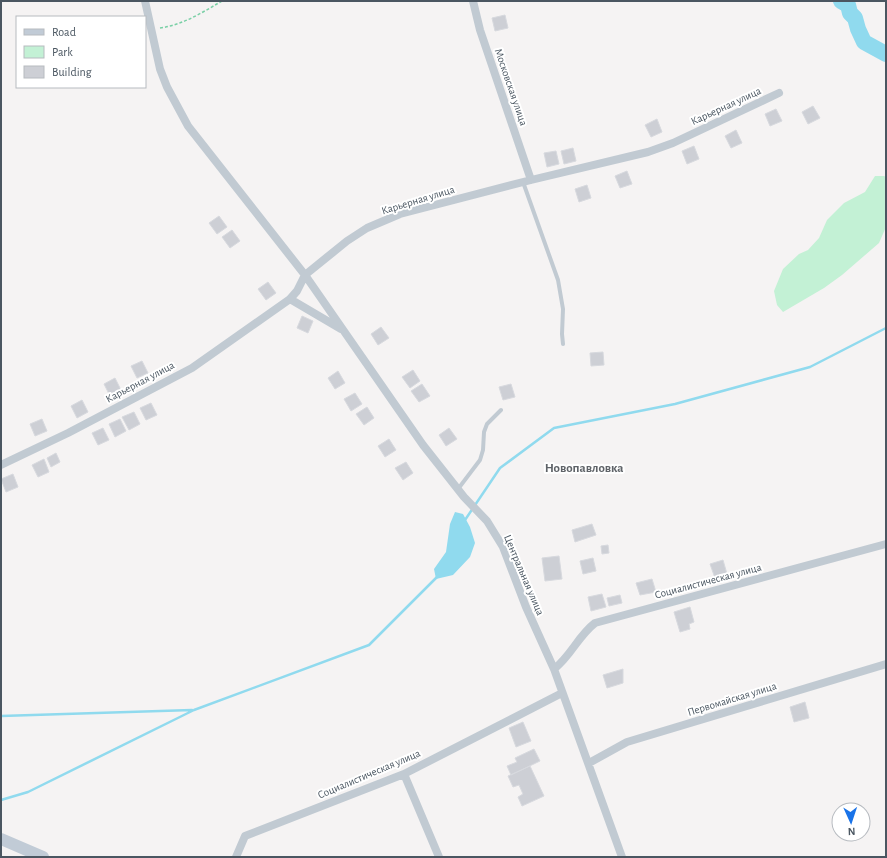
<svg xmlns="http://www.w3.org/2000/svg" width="887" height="858" font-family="'Alegreya Sans',sans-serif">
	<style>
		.green { fill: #c3f1d5 }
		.water { fill: #90daee }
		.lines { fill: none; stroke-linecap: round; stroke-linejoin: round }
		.stream { stroke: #90daee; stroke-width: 2.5 }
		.river { stroke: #90daee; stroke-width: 16 }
		.building { fill: #cdcfd5; stroke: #d7d9de }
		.path { stroke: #7ad0a6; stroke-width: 1.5; stroke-dasharray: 3 2; stroke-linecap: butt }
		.lane { stroke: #c1cad2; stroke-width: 4 }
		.street { stroke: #c1cad2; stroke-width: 8 }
		.secondary { stroke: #c1cbd6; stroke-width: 12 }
		.labels { text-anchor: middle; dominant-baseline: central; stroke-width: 4; stroke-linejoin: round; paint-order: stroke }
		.street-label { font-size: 11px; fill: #4a5661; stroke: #fff }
		.quarter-label { font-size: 13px; font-weight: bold; fill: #5f6368; stroke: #fff }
	</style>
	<rect width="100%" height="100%" fill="#f5f3f3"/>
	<path class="green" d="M 875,176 L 884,176 L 886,177 L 886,227 L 879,243 L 842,275 L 824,288 L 783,312 L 777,305 L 774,291 L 783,269 L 799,254 L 808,250 L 819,238 L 827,220 L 844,203 L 865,192 Z"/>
	<path class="water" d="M 455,512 L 463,514 L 470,527 L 475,543 L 470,557 L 453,575 L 436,579 L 434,569 L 446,552 L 450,524 Z"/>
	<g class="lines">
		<path class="stream" d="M 465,520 L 500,468 L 554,428 L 675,404 L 810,367 L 886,328
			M 1,716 L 192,710
			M 1,800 L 28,792 L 194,710 L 369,645 L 438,576"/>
		<path class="river" d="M 841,1 L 848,5 L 850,13 L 855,18 L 858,29 L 864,42 L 886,54"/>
	</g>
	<path class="building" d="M 505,15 L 508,28 L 495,31 L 492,18 Z
		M 813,106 L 820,118 L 808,124 L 802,112 Z
		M 776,109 L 782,121 L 770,126 L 765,114 Z
		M 657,119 L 662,132 L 651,137 L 645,125 Z
		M 736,130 L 742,143 L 731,148 L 725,136 Z
		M 694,146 L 699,159 L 687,164 L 682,151 Z
		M 573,148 L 576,161 L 564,164 L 561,151 Z
		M 556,151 L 559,164 L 547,167 L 544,153 Z
		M 627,171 L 632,184 L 620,188 L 615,176 Z
		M 587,185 L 591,198 L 579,202 L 575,189 Z
		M 219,216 L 227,227 L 217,234 L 209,223 Z
		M 232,230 L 240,241 L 230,248 L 222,237 Z
		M 268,282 L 276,293 L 266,300 L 258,289 Z
		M 302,316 L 313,321 L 308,333 L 297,328 Z
		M 381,327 L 389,338 L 378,345 L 371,334 Z
		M 603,352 L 604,365 L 591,366 L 590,353 Z
		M 142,361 L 148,373 L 137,378 L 131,366 Z
		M 413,370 L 420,381 L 410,388 L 402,377 Z
		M 338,371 L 345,383 L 335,389 L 328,378 Z
		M 115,378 L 121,390 L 110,396 L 104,384 Z
		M 422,384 L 430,396 L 419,402 L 411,391 Z
		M 511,384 L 515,397 L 503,400 L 499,387 Z
		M 355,393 L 362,404 L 351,411 L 344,399 Z
		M 82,400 L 88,412 L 77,418 L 71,406 Z
		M 151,403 L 157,415 L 146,420 L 140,408 Z
		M 367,407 L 374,418 L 364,425 L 356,414 Z
		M 134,412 L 140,424 L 129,430 L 122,417 Z
		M 42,419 L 47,431 L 35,436 L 30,424 Z
		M 120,419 L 126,431 L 115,437 L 109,424 Z
		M 103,428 L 109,440 L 98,445 L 92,433 Z
		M 449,428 L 457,439 L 446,446 L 439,435 Z
		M 389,439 L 396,450 L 385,457 L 378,446 Z
		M 56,453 L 60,462 L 51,467 L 47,458 Z
		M 44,459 L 49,472 L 38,477 L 32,465 Z
		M 406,462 L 413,473 L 403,480 L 395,468 Z
		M 13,474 L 18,487 L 6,492 L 1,479 Z
		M 592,524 L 596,535 L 575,542 L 572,530 Z
		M 608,545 L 609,553 L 602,554 L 601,546 Z
		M 559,556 L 562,579 L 545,581 L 542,558 Z
		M 593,558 L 596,571 L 583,574 L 580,561 Z
		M 723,560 L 727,574 L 715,578 L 710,564 Z
		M 652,579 L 656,592 L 640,595 L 636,583 Z
		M 602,594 L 606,607 L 591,611 L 588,597 Z
		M 620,595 L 622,603 L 609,606 L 607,598 Z
		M 690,607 L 694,622 L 689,624 L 690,629 L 680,632 L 674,612 Z
		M 623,669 L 623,683 L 607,688 L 603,675 Z
		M 805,702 L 809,718 L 794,722 L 790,707 Z
		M 523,722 L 531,741 L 516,747 L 509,728 Z
		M 534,749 L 540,761 L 511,775 L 507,766 L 517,762 L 515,758 Z
		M 530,766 L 544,796 L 522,806 L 518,797 L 523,794 L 519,785 L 513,787 L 508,776 Z"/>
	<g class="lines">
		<path class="path" d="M 160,28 C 183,25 203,12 222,1"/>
		<path class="lane" d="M 523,182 L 558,280 L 563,309 L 562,334 L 563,344
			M 458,489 L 480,460 L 483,450 L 484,432 L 487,424 L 501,410"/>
		<path class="street" d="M 145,1 L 160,69 L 167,87 L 188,126 L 305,275 L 423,445 L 464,497 L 487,521 L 503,547 L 526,607 L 554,669 L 622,857
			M 473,1 L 480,30 L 531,180
			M 290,299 L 341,329
			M 1,465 L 68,433 L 192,368 L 290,299 L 297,291 L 305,275 L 347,241 L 367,228 L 400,214 L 531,180 L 648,152 L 673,143 L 779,93
			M 554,669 C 571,656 578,636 595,623 L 886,544
			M 589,763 L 627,742 L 886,664
			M 404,774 L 439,857
			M 236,857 L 245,836 L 404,774 L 562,693"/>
		<path class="secondary" d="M 1,839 L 43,857"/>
	</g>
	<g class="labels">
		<g class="street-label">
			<text transform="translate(511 87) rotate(71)">Московская улица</text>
			<text transform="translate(726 106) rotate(-25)">Карьерная улица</text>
			<text transform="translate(418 200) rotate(-17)">Карьерная улица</text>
			<text transform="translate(140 382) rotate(-28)">Карьерная улица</text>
			<text transform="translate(524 575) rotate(67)">Центральная улица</text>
			<text transform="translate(708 581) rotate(-15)">Социалистическая улица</text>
			<text transform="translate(732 699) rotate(-17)">Первомайская улица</text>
			<text transform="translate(369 774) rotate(-23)">Социалистическая улица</text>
		</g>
		<g class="quarter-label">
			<text x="584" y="468">Новопавловка</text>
		</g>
	</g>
	<rect width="887" height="858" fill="none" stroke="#4a5661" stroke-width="4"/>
	<rect x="16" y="16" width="130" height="72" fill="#ffffff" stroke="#b7bbc0"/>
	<rect x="24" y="29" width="20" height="6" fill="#c1cbd6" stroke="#b7bbc0"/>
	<text x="52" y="36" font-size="12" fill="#4a5661">Road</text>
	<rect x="24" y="46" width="20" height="12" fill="#c3f1d5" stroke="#b7bbc0"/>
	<text x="52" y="56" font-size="12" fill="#4a5661">Park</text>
	<rect x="24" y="66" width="20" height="12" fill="#cdcfd5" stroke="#b7bbc0"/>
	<text x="52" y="76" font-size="12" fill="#4a5661">Building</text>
	<g transform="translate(851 822) rotate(177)"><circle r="19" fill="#ffffff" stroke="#b7bbc0"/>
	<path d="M0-3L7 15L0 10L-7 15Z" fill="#1a73e8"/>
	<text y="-6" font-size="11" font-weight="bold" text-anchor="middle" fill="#4a5661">N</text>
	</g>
</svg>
